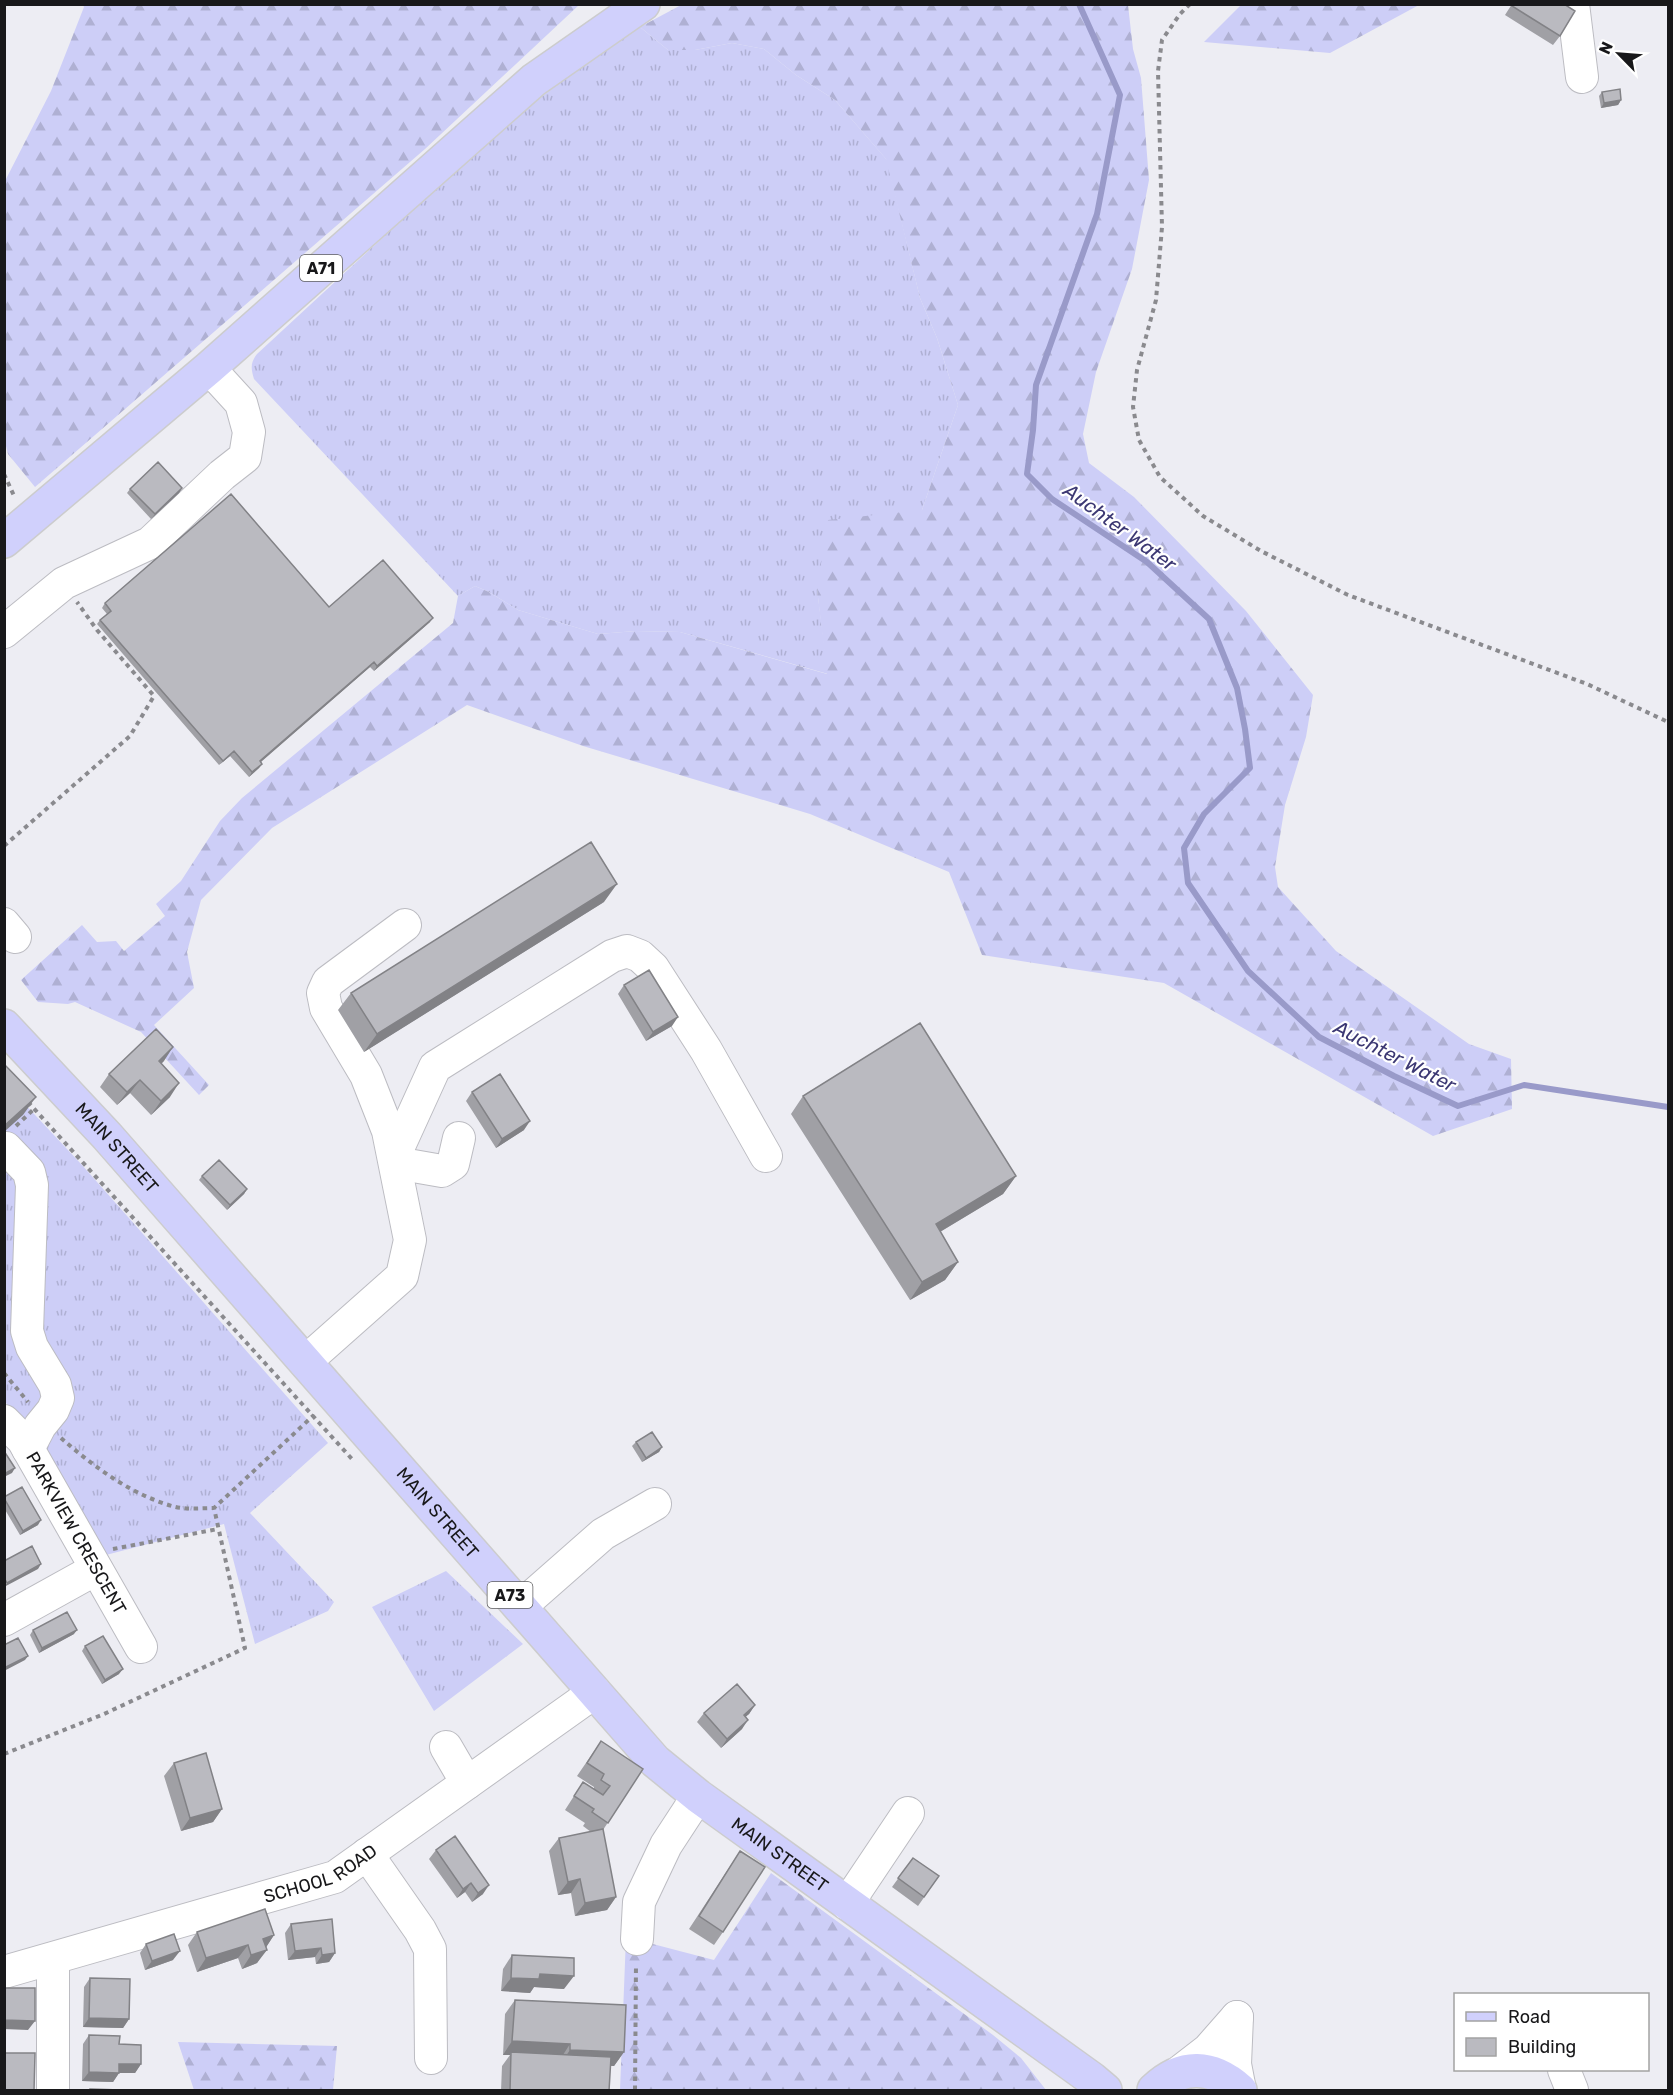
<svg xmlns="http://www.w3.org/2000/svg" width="1673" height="2095" font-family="Rubik,sans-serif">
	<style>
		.grass { fill: url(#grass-tufts) }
		.forest { fill: url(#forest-firs) }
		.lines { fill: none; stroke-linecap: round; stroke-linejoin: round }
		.stream { stroke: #999ac9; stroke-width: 6 }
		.minor-casing { stroke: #bcbcc2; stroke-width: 34 }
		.major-casing { stroke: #cccccd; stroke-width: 36 }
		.path { stroke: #8a8a8e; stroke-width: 4; stroke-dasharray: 4.5 4.5; stroke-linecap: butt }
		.minor { stroke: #fff; stroke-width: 32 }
		.major { stroke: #d0d0fc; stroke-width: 33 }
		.wall { fill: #a0a0a5 }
		.shaded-wall { fill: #828286 }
		.building { fill: #babac0; stroke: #828286; stroke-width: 1.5 }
		.labels { text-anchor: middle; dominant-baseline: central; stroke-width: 4.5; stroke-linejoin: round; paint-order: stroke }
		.shield { fill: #fff; stroke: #5d5d5f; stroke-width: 1.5 }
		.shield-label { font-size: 16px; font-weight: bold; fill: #18181a }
		.street-label { font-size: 18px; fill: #18181a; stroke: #fff }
		.water-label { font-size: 20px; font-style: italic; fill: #3c3873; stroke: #fff }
	</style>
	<defs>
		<pattern id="grass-tufts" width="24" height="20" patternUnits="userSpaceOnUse" patternTransform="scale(1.5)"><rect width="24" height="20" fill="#cdcef7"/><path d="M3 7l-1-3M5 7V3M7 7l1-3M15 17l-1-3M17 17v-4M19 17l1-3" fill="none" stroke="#afb0d3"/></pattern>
		<pattern id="forest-firs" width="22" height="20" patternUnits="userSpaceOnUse" patternTransform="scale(1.5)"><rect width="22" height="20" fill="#cdcef7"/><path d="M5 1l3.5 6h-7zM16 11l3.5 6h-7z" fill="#afb0d3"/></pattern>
	</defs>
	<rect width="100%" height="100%" fill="#ededf3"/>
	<path class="grass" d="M 640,27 L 668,50 L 695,50 L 732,43 L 764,49 L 796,75 L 835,100 L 887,160 L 920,298 L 937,338 L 958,405 L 922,510 L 817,589 L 828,674 L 680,632 L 636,631 L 598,634 L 518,610 L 489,592 L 475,586 L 458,596 L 254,379 C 251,369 250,363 257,354 L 497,132 L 568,76 Z
		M 5,1083 L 82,1165 L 328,1443 L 250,1513 L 334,1602 L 328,1611 L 255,1644 L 224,1524 L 106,1555 L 37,1454 L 5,1401 Z
		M 446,1571 L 523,1644 L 434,1711 L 372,1607 Z"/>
	<path class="forest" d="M 683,4 L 1128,5 L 1133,49 L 1141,78 L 1149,180 L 1132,269 L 1096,372 L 1083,434 L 1089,463 L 1134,497 L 1246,611 L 1313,695 L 1306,737 L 1285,805 L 1275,867 L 1278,887 L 1336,951 L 1469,1044 L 1511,1059 L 1512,1109 L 1433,1136 L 1164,983 L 982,955 L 949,872 L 810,814 L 583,746 L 467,705 L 272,828 L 201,900 L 187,952 L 194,988 L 154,1025 L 209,1085 L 199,1095 L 141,1032 L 75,1002 L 68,1004 L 38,1002 L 21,980 L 82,925 L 97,942 L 116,941 L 124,951 L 165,916 L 156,904 L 181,881 L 220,821 L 242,798 L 453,623 L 458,596 L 475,586 L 489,592 L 518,610 L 598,634 L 636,631 L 680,632 L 827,674 L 817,589 L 828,520 L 922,510 L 958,405 L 937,338 L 920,298 L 886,159 L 835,100 L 796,75 L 764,49 L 732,43 L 695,50 L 668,50 L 640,27 Z
		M 83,5 L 579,5 L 425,149 L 35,487 L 8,454 L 5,442 L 5,181 L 51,91 L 84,7 Z
		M 1241,5 L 1241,4 L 1419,5 L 1330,53 L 1204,42 Z
		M 771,1873 L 993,2035 L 1021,2058 L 1046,2090 L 620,2090 L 626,1937 L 714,1960 Z
		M 178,2042 L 337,2046 L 333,2090 L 194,2090 Z"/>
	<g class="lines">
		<path class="stream" d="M 1079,4 L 1120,95 L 1097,214 L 1036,385 L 1033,430 L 1027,474 L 1052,499 L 1147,562 L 1209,619 L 1237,688 L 1245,729 L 1250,768 L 1204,814 L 1184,848 L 1188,883 L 1248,971 L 1319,1037 L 1394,1076 L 1458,1106 L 1524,1085 L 1668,1107"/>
		<defs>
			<g id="minor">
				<path d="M 1573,4 L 1582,77"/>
				<path d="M 4,632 L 64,583 L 150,543 L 222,475 L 245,457 L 249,432 L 241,403 L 209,368"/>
				<path d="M 4,924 L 15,937"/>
				<path d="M 6,1148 L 29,1172 L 32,1185 L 27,1331 L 32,1347 L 55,1385 L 58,1398 L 53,1410 L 40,1426 L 28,1449"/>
				<path d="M 394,1157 L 435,1067 L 612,956 L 627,951 L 640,956 L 653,968 L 706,1050 L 766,1156"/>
				<path d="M 396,1163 L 442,1171 L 453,1164 L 459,1138"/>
				<path d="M 305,1362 L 402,1276 L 410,1240 L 388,1131 L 366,1075 L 326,1008 L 323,993 L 328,982 L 405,925"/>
				<path id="s1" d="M 4,1421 L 23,1440 L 141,1647"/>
				<path d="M 520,1607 L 603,1534 L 655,1504"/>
				<path d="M 4,1620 L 96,1569"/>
				<path d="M 446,1747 L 467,1783"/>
				<path d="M 367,1854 L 420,1930 L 430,1949 L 431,2058"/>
				<path d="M 847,1904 L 908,1813"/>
				<path d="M 637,1939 L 639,1902 L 666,1845 L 698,1796"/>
				<path d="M 53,1959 L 53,2090"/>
				<path id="s2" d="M 4,1972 L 335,1877 L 595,1692"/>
				<path d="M 1237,2017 L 1235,2064 L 1240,2090"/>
				<path d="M 1564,2070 L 1572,2090"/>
				<path d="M 1177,2074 L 1208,2050 L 1237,2017"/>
			</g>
			<g id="major">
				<path d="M 4,541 L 209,368 L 534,80 L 643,4"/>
				<path id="s3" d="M 4,1026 L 107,1136 L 655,1761 L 698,1796 L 1092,2079 L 1105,2090"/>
				<path d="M 1154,2090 C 1182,2063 1212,2065 1240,2090"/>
			</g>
		</defs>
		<use href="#minor" class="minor-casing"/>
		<use href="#major" class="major-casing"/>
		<path class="path" d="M 1190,4 L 1180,14 L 1162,40 L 1158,71 L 1162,227 L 1156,300 L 1137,370 L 1133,407 L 1139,440 L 1160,477 L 1203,516 L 1261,551 L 1348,595 L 1587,684 L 1668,722
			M 4,474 L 15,498
			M 4,846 L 130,736 L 154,696 L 97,630 L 77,602
			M 28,1102 L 352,1459
			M 16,1126 L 34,1109
			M 4,1373 L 28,1402
			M 61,1438 C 93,1466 130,1494 172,1506 C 184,1510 201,1508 214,1508
			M 113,1549 L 218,1529
			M 4,1754 L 104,1714 L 245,1648 L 214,1508 L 314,1415
			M 635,2090 L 636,1964"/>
		<use href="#minor" class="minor"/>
		<use href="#major" class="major"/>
	</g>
	<path class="wall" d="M 1512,4 L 1564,4 L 1560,36 L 1553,45 L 1505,15 Z
		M 1602,92 L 1621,100 L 1618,105 L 1601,108 L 1599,96 Z
		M 182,488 L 179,493 L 151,519 L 127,493 L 130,489 Z
		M 105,603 L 329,607 L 430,622 L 374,671 L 370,667 L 261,762 L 262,764 L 259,768 L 249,777 L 230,756 L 219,765 L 97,624 L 100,620 L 107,614 L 102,608 Z
		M 604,902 L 364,1052 L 338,1010 L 351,993 Z
		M 624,985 L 672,1026 L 646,1041 L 618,994 Z
		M 164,1061 L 161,1064 L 170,1097 L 151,1115 L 130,1093 L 117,1105 L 100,1087 L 109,1074 Z
		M 472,1092 L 524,1130 L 496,1148 L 466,1101 Z
		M 803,1096 L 1016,1176 L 1003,1194 L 940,1232 L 958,1262 L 945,1280 L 910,1300 L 791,1114 Z
		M 202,1176 L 247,1189 L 244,1194 L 227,1210 L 199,1180 Z
		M 636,1442 L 662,1447 L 659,1452 L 642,1462 L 632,1446 Z
		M 4,1497 L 38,1525 L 20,1535 L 4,1508 Z
		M 33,1630 L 74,1634 L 39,1653 L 30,1635 Z
		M 85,1646 L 119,1674 L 102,1684 L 82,1651 Z
		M 755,1705 L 749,1714 L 745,1717 L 742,1729 L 721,1748 L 697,1722 L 704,1713 Z
		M 601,1741 L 643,1769 L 603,1830 L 616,1897 L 607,1910 L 575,1916 L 571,1893 L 558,1895 L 549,1851 L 559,1838 L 591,1832 L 583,1826 L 585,1823 L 565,1810 L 583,1782 L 594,1789 L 594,1787 L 577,1776 Z
		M 174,1763 L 222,1809 L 213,1822 L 181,1831 L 164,1776 Z
		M 436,1850 L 483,1894 L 472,1902 L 465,1892 L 457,1898 L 429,1859 Z
		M 740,1851 L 723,1932 L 714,1945 L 689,1929 Z
		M 913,1858 L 939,1876 L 918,1906 L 892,1887 Z
		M 291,1924 L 335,1953 L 329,1962 L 316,1964 L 315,1957 L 288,1960 L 285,1933 Z
		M 197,1932 L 274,1935 L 266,1947 L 257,1963 L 242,1969 L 238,1958 L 197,1972 L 188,1945 Z
		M 146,1944 L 173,1960 L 145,1970 L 140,1953 Z
		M 512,1955 L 564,1989 L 534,1987 L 530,1993 L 501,1991 L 503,1969 Z
		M 90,1978 L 129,2019 L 123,2028 L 83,2027 L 84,1987 Z
		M 515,2000 L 624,2052 L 614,2066 L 610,2066 L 609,2091 L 501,2091 L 502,2066 L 510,2055 L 503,2055 L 505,2014 Z
		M 89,2035 L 141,2064 L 135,2073 L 119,2073 L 113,2082 L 82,2081 L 83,2044 Z"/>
	<path class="shaded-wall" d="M 1621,100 L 1618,105 L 1601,108 L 1604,103 Z
		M 182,488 L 179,493 L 151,519 L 155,514 Z
		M 433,618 L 430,622 L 374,671 L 377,666 Z
		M 374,662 L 370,667 L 256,766 L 260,761 Z
		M 234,751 L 230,756 L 219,765 L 223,761 Z
		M 262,764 L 259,768 L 249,777 L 252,772 Z
		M 617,884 L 604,902 L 364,1052 L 377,1034 Z
		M 678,1017 L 672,1026 L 646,1041 L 653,1032 Z
		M 173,1047 L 164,1061 L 149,1075 L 159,1061 Z
		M 140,1080 L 130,1093 L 117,1105 L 127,1092 Z
		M 179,1083 L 170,1097 L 151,1115 L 161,1101 Z
		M 36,1097 L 23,1115 L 4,1132 L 4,1126 Z
		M 530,1121 L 524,1130 L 496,1148 L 502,1139 Z
		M 1016,1176 L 1003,1194 L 923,1242 L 936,1224 Z
		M 247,1189 L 244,1194 L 227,1210 L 230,1205 Z
		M 958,1262 L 945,1280 L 910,1300 L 922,1282 Z
		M 662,1447 L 659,1452 L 642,1462 L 646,1458 Z
		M 15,1468 L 12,1473 L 4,1477 L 4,1474 Z
		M 41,1520 L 38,1525 L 20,1535 L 23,1531 Z
		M 41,1564 L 38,1569 L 4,1587 L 7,1583 Z
		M 77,1630 L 74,1634 L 39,1653 L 42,1648 Z
		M 28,1656 L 25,1660 L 4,1671 L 4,1668 Z
		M 123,1669 L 119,1674 L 102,1684 L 105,1680 Z
		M 755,1705 L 749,1714 L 737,1724 L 744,1715 Z
		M 748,1720 L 742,1729 L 721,1748 L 727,1739 Z
		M 222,1809 L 213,1822 L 181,1831 L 190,1818 Z
		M 580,1879 L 571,1893 L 558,1895 L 568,1882 Z
		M 471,1883 L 465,1892 L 457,1898 L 463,1889 Z
		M 489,1885 L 483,1894 L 472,1902 L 478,1893 Z
		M 616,1897 L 607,1910 L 575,1916 L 585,1903 Z
		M 274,1935 L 265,1949 L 263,1939 Z
		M 248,1945 L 238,1958 L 197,1972 L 206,1958 Z
		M 321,1948 L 315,1957 L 288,1960 L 295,1951 Z
		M 267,1950 L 257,1963 L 242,1969 L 251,1955 Z
		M 180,1951 L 173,1960 L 145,1970 L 152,1961 Z
		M 335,1953 L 329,1962 L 316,1964 L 322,1955 Z
		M 540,1974 L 574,1976 L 564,1989 L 534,1987 L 530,1993 L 501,1991 L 511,1978 Z
		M 89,2018 L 129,2019 L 123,2028 L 83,2027 Z
		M 4,2020 L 35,2021 L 28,2030 L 4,2029 Z
		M 512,2041 L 570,2044 L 561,2058 L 511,2052 L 510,2055 L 503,2055 Z
		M 570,2050 L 624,2052 L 614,2066 L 561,2063 Z
		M 119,2064 L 141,2064 L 135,2073 L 119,2073 L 113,2082 L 82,2081 L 89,2072 Z"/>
	<path class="building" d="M 1513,4 L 1564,4 L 1575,11 L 1560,36 L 1512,6 Z
		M 1620,89 L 1621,100 L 1604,103 L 1602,92 Z
		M 158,462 L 182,488 L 155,514 L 130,489 Z
		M 231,494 L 329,607 L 383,560 L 433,618 L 377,666 L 374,662 L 260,761 L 262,764 L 252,772 L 234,751 L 223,761 L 100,620 L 111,611 L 105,603 Z
		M 591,842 L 617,884 L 377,1034 L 351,993 Z
		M 649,970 L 678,1017 L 653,1032 L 624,985 Z
		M 920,1023 L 1016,1176 L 936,1224 L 958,1262 L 922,1282 L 803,1096 Z
		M 156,1029 L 173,1047 L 159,1061 L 179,1083 L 161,1101 L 140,1080 L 127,1092 L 109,1074 Z
		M 4,1064 L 36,1097 L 4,1126 Z
		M 500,1074 L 530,1121 L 502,1139 L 472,1092 Z
		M 219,1160 L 247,1189 L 230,1205 L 202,1176 Z
		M 652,1432 L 662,1447 L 646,1458 L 636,1442 Z
		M 4,1451 L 15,1468 L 4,1474 Z
		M 22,1487 L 41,1520 L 23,1531 L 4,1498 L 4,1497 Z
		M 32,1546 L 41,1564 L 7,1583 L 4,1578 L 4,1561 Z
		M 67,1612 L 77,1630 L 42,1648 L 33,1630 Z
		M 103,1636 L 123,1669 L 105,1680 L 85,1646 Z
		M 18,1638 L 28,1656 L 4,1668 L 4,1645 Z
		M 737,1684 L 755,1705 L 744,1715 L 748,1720 L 727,1739 L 704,1713 Z
		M 601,1741 L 643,1769 L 608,1823 L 592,1812 L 594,1809 L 574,1796 L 583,1782 L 603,1795 L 610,1786 L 601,1780 L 604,1774 L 587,1763 Z
		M 206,1753 L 222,1809 L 190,1818 L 174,1763 Z
		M 603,1829 L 616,1897 L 585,1903 L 580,1879 L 568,1882 L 559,1838 Z
		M 455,1836 L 489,1885 L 478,1893 L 471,1883 L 463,1889 L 436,1850 Z
		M 740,1851 L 765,1867 L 723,1932 L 699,1916 Z
		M 913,1858 L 939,1876 L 924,1897 L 898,1878 Z
		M 265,1909 L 274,1935 L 263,1939 L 267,1950 L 251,1955 L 248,1945 L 206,1958 L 197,1932 Z
		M 332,1919 L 335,1953 L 322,1955 L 321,1948 L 295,1951 L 291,1924 Z
		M 174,1934 L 180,1951 L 152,1961 L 146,1944 Z
		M 512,1955 L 574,1958 L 574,1976 L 540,1974 L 539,1979 L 511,1978 Z
		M 90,1978 L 130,1979 L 129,2019 L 89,2018 Z
		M 4,1988 L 35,1988 L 35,2021 L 4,2020 Z
		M 515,2000 L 626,2005 L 624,2052 L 570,2050 L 570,2044 L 512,2041 Z
		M 89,2035 L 120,2036 L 119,2044 L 141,2045 L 141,2064 L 119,2064 L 119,2073 L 89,2072 Z
		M 511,2052 L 611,2057 L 609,2091 L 510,2091 Z
		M 4,2053 L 35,2053 L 34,2091 L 4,2091 Z
		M 90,2089 L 121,2090 L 90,2091 Z"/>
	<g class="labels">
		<g class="shield">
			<rect x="300" y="255" width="42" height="26" rx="4.5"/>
			<rect x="487.5" y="1582" width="45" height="26" rx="4.5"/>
		</g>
		<g class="shield-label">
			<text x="321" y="268">A71</text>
			<text x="510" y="1595">A73</text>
		</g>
		<g class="street-label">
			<text stroke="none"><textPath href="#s3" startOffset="166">MAIN STREET</textPath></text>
			<text stroke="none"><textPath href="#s3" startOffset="652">MAIN STREET</textPath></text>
			<text stroke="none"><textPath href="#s1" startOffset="134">PARKVIEW CRESCENT</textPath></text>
			<text stroke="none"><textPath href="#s3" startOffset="1138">MAIN STREET</textPath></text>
			<text stroke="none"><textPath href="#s2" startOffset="332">SCHOOL ROAD</textPath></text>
		</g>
		<g class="water-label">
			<text transform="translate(1120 527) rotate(36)">Auchter Water</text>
			<text transform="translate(1395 1056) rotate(27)">Auchter Water</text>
		</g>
	</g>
	<rect width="1673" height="2095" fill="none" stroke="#18181a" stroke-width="12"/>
	<rect x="1454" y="1993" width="195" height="78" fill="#ffffff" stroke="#a3a3a3" stroke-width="1.5"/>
	<rect x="1466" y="2012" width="30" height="9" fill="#d0d0fc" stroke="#a3a3a3" stroke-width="1.5"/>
	<text x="1508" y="2023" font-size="18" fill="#18181a">Road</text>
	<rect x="1466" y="2038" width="30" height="18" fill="#babac0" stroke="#a3a3a3" stroke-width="1.5"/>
	<text x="1508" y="2053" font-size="18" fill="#18181a">Building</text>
	<g transform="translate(1619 54) rotate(295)" stroke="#ffffff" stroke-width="4.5" paint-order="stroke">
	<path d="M0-4.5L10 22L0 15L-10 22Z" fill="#18181a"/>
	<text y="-9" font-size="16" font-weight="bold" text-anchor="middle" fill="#18181a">N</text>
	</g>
</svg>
